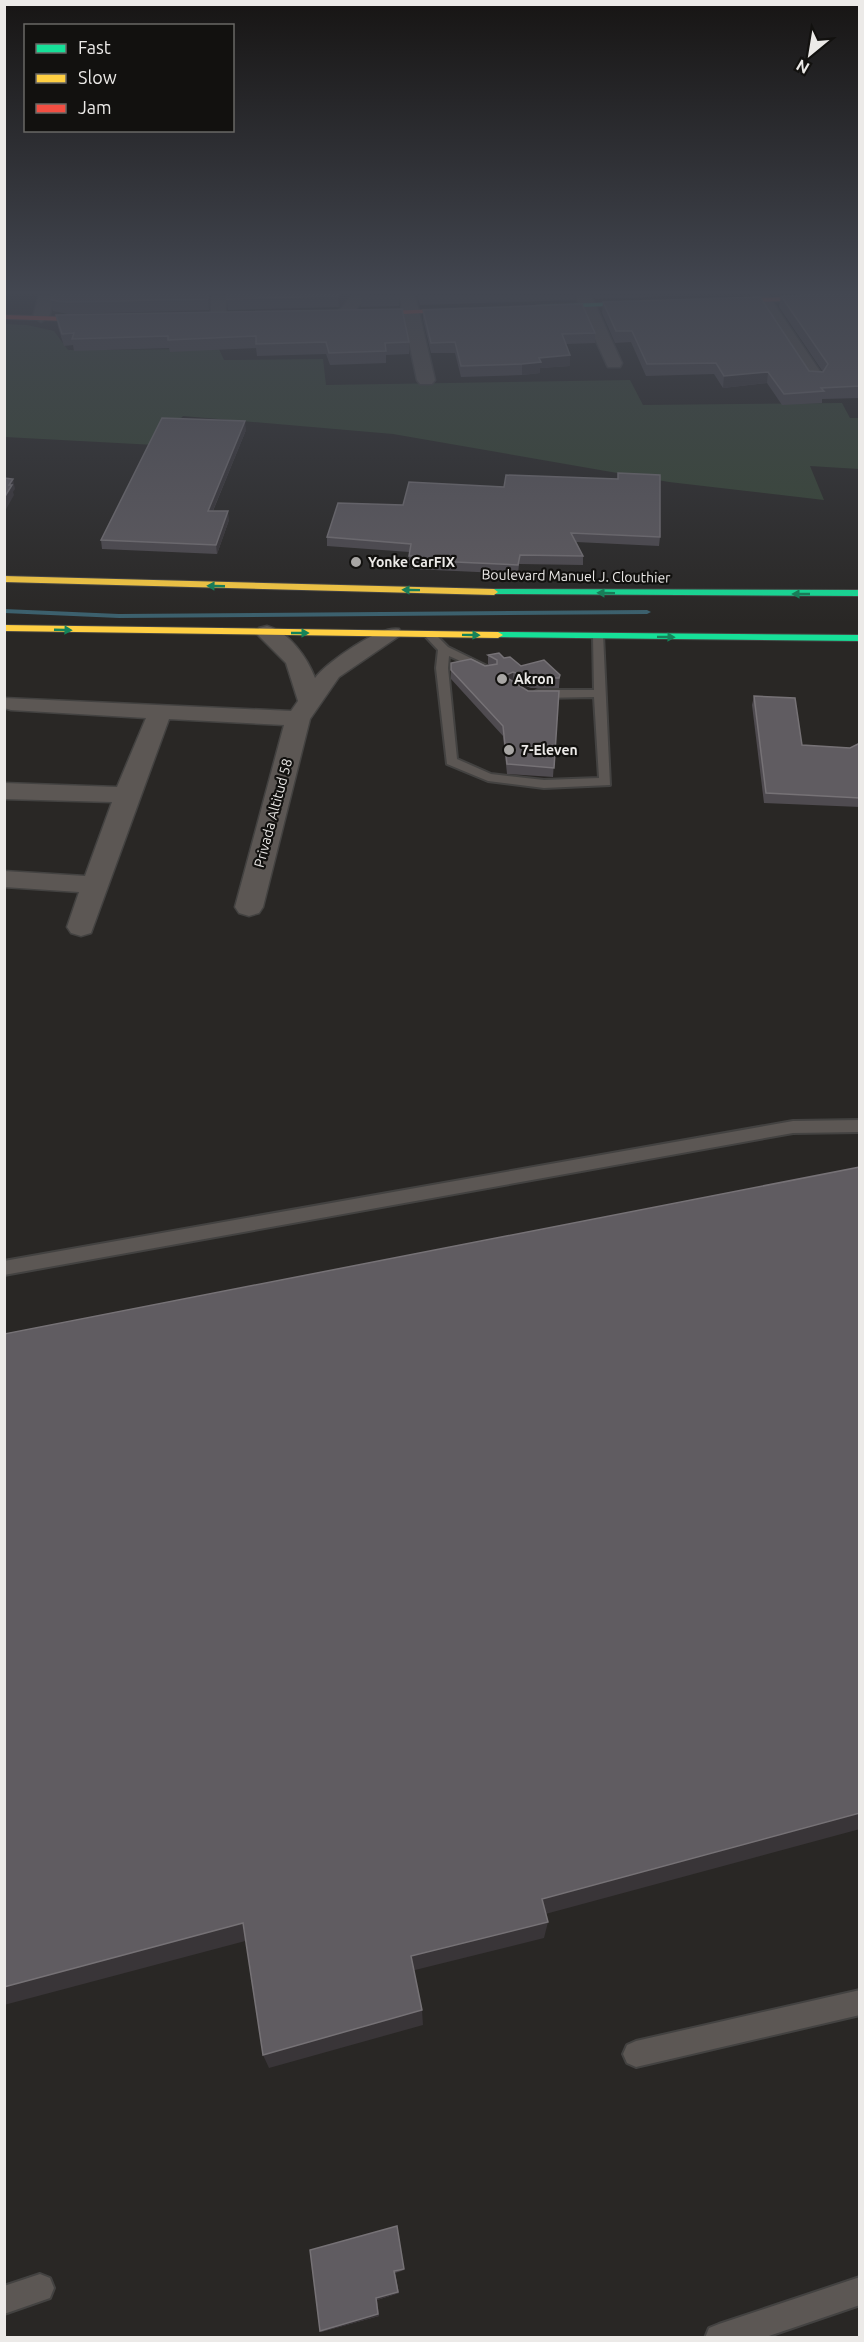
<svg xmlns="http://www.w3.org/2000/svg" width="864" height="2342" font-family="Ubuntu,sans-serif">
	<style>
		.green { fill: #374634 }
		.lines { fill: none; stroke-linecap: round; stroke-linejoin: round }
		.stream { fill: #3c616e; fill-rule: evenodd }
		.lane-casing { stroke: #434241; stroke-width: 4 }
		.street-casing { stroke: #434241; stroke-width: 3 }
		.fast-casing { stroke: #434241; stroke-width: 2 }
		.slow-casing { stroke: #434241; stroke-width: 2 }
		.jam-casing { stroke: #434241; stroke-width: 2 }
		.lane { fill: #5c5754; fill-rule: evenodd }
		.street { fill: #5c5754; fill-rule: evenodd }
		.fast { fill: #16e098; fill-rule: evenodd }
		.slow { fill: #ffcf43; fill-rule: evenodd }
		.jam { fill: #f24e42; fill-rule: evenodd }
		.wall { fill: #4f4b50 }
		.shaded-wall { fill: #393538 }
		.building { fill: #605c61; stroke: #767276; stroke-width: 1.5 }
		.oneway { fill: #14835a }
		.poi-dot { fill: #a8a6a4; stroke: #12110f; stroke-width: 2 }
		.labels { text-anchor: middle; dominant-baseline: central; stroke-width: 4.5; stroke-linejoin: round; paint-order: stroke }
		.far-poi-label { font-size: 14px; font-weight: bold; fill: #eceae8; stroke: #12110f; text-anchor: start }
		.far-street-label { font-size: 14px; fill: #eceae8; stroke: #12110f }
	</style>
	<rect width="100%" height="100%" fill="#292725"/>
	<path class="green" d="M 4,324 L 27,325 L 54,331 L 68,350 L 219,349 L 224,360 L 323,359 L 326,385 L 630,380 L 643,405 L 842,403 L 850,418 L 859,418 L 859,469 L 810,466 L 824,500 L 669,482 L 393,434 L 183,416 L 155,445 L 5,437 Z"/>
	<g class="lines">
		<path class="stream" d="M 4,609 L 119,614 L 647,610 L 651,612 L 647,614 L 119,618 L 4,613 Z"/>
		<defs>
			<path id="lane" d="M 425,632 L 433,632 L 448,647 L 493,669 L 483,671 L 449,656 L 448,668 L 457,759 L 491,774 L 544,780 L 599,778 L 594,697 L 538,698 L 532,694 L 538,690 L 594,690 L 593,636 L 603,634 L 610,785 L 544,788 L 488,781 L 447,764 L 436,668 L 438,650 L 425,636 Z
				M 860,1120 L 860,1132 L 793,1133 L 4,1275 L 4,1261 L 793,1121 Z
				M 860,1990 L 860,2015 L 636,2067 L 627,2063 L 623,2054 L 627,2045 L 636,2041 Z
				M 40,2274 L 50,2278 L 54,2288 L 50,2298 L 4,2314 L 4,2286 Z
				M 860,2277 L 860,2305 L 763,2338 L 705,2338 L 709,2328 L 719,2324 Z"/>
			<path id="street" d="M 39,295 L 55,295 L 49,317 L 41,322 L 33,317 Z
				M 211,295 L 227,295 L 225,320 L 219,322 L 211,317 Z
				M 352,295 L 368,295 L 350,317 L 338,317 L 336,314 Z
				M 399,295 L 415,295 L 435,380 L 432,384 L 420,384 L 417,380 Z
				M 575,295 L 591,295 L 622,363 L 620,367 L 608,367 L 606,363 Z
				M 752,295 L 768,295 L 824,377 L 821,381 L 809,381 Z
				M 267,626 C 289,632 307,657 315,678 C 327,662 380,625 399,629 L 402,634 L 339,677 L 310,719 L 263,907 L 259,913 L 249,916 L 239,913 L 235,907 L 284,725 L 169,719 L 91,933 L 81,936 L 71,933 L 67,927 L 79,892 L 4,887 L 4,871 L 85,876 L 112,802 L 4,799 L 4,783 L 117,787 L 146,718 L 11,710 L 4,708 L 4,698 L 291,711 L 298,701 L 286,663 L 256,633 L 259,628 Z"/>
			<path id="fast" d="M 648,301 L 650,304 L 537,309 L 534,307 L 537,305 Z
				M 494,589 L 860,590 L 860,596 L 491,594 L 490,592 Z
				M 498,632 L 860,635 L 860,641 L 495,637 L 493,635 Z"/>
			<path id="slow" d="M 4,576 L 494,589 L 498,592 L 494,595 L 4,582 Z
				M 4,625 L 498,632 L 503,635 L 498,638 L 4,631 Z"/>
			<path id="jam" d="M 860,295 L 860,299 L 717,303 L 714,301 L 717,299 Z
				M 468,308 L 470,311 L 358,316 L 355,314 L 358,312 Z
				M 4,315 L 102,318 L 105,320 L 102,322 L 4,319 Z"/>
		</defs>
		<use href="#lane" class="lane-casing"/>
		<use href="#street" class="street-casing"/>
		<use href="#fast" class="fast-casing"/>
		<use href="#slow" class="slow-casing"/>
		<use href="#jam" class="jam-casing"/>
		<use href="#lane" class="lane"/>
		<use href="#street" class="street"/>
		<use href="#fast" class="fast"/>
		<use href="#slow" class="slow"/>
		<use href="#jam" class="jam"/>
	</g>
	<path class="wall" d="M 211,295 L 209,310 L 68,314 L 53,311 L 51,300 Z
		M 227,295 L 350,295 L 339,307 L 228,310 Z
		M 361,295 L 399,295 L 399,306 L 361,307 Z
		M 417,295 L 575,295 L 575,300 L 420,305 Z
		M 593,295 L 696,295 L 595,299 Z
		M 860,295 L 860,398 L 822,399 L 822,403 L 782,405 L 767,383 L 723,388 L 714,374 L 646,376 L 631,342 L 615,343 L 602,313 L 603,302 L 809,371 L 823,372 L 779,307 L 781,296 Z
		M 423,310 L 595,333 L 595,343 L 566,344 L 570,355 L 570,366 L 540,368 L 540,373 L 522,375 L 461,377 L 455,353 L 431,353 L 423,320 Z
		M 56,315 L 409,342 L 409,354 L 386,355 L 386,363 L 330,365 L 326,354 L 257,356 L 256,348 L 170,352 L 169,348 L 74,351 L 73,345 L 64,346 L 58,327 Z
		M 246,430 L 213,511 L 229,520 L 217,554 L 102,549 L 101,540 Z
		M 338,503 L 660,537 L 659,546 L 576,542 L 583,556 L 583,565 L 519,564 L 518,574 L 412,569 L 412,565 L 409,565 L 409,552 L 327,546 L 327,537 Z
		M 488,655 L 504,658 L 521,666 L 560,675 L 559,688 L 531,688 L 513,681 L 528,691 L 559,691 L 553,777 L 507,774 L 503,736 L 451,679 L 451,663 L 485,666 L 489,665 L 488,664 Z
		M 754,696 L 802,745 L 850,748 L 860,743 L 860,807 L 764,803 L 752,705 Z
		M 397,2226 L 404,2270 L 395,2273 L 399,2293 L 377,2300 L 379,2316 L 321,2332 Z"/>
	<path class="shaded-wall" d="M 208,295 L 211,295 L 209,310 L 208,299 Z
		M 339,295 L 350,295 L 339,307 L 338,296 Z
		M 570,355 L 570,366 L 540,368 L 540,373 L 522,375 L 522,364 L 539,358 Z
		M 768,372 L 767,383 L 723,388 L 724,376 Z
		M 245,421 L 246,430 L 209,520 L 208,511 Z
		M 13,479 L 15,489 L 13,492 L 14,495 L 4,513 L 4,498 Z
		M 228,511 L 229,520 L 217,554 L 216,545 Z
		M 513,672 L 513,681 L 504,676 Z
		M 860,1813 L 860,1829 L 538,1916 L 542,1899 Z
		M 548,1922 L 544,1938 L 411,1971 L 411,1956 Z
		M 243,1923 L 249,1940 L 4,2005 L 4,1987 Z
		M 422,2010 L 423,2025 L 269,2068 L 263,2055 Z
		M 398,2292 L 399,2293 L 377,2300 L 379,2316 L 321,2332 L 320,2331 L 376,2298 Z"/>
	<path class="building" d="M 52,295 L 208,295 L 208,299 L 66,302 L 51,300 Z
		M 227,295 L 339,295 L 338,296 L 227,299 Z
		M 809,295 L 860,295 L 860,386 L 821,388 L 824,391 L 784,394 L 768,372 L 724,376 L 716,363 L 647,364 L 632,331 L 616,331 L 603,302 L 760,297 L 809,371 L 823,372 L 828,364 L 781,296 Z
		M 582,304 L 595,333 L 562,334 L 570,355 L 539,358 L 541,362 L 522,364 L 461,366 L 455,342 L 431,343 L 423,310 Z
		M 402,309 L 409,342 L 385,343 L 386,351 L 329,353 L 326,342 L 256,344 L 256,336 L 168,340 L 168,336 L 72,339 L 74,333 L 62,334 L 56,315 Z
		M 162,418 L 245,421 L 208,511 L 228,511 L 216,545 L 101,540 Z
		M 618,473 L 660,475 L 660,537 L 571,533 L 583,556 L 520,555 L 518,565 L 412,560 L 413,556 L 409,556 L 411,544 L 327,537 L 338,503 L 403,505 L 409,482 L 504,487 L 506,475 L 618,479 Z
		M 4,478 L 13,479 L 9,485 L 12,485 L 4,498 Z
		M 499,653 L 504,658 L 510,657 L 521,666 L 544,660 L 560,675 L 559,678 L 532,678 L 513,672 L 504,676 L 528,691 L 559,691 L 554,768 L 507,764 L 503,726 L 451,670 L 451,663 L 471,659 L 485,666 L 497,664 L 497,660 L 488,655 Z
		M 754,696 L 795,698 L 802,745 L 850,748 L 860,743 L 860,798 L 766,793 Z
		M 860,1167 L 860,1813 L 542,1899 L 548,1922 L 411,1956 L 422,2010 L 263,2055 L 243,1923 L 4,1987 L 4,1334 Z
		M 397,2226 L 404,2269 L 394,2271 L 398,2292 L 376,2298 L 378,2314 L 320,2331 L 310,2250 Z"/>
	<defs><path id="oneway-solid" d="M-6-.8H1V-3.2L6.5 0L1 3.2V.8H-6Z" transform="scale(1.5)"/></defs>
	<g class="oneway">
		<use href="#oneway-solid" transform="translate(216 586) rotate(-178)"/>
		<use href="#oneway-solid" transform="translate(411 590) rotate(-179)"/>
		<use href="#oneway-solid" transform="translate(606 593) rotate(-179)"/>
		<use href="#oneway-solid" transform="translate(801 594) rotate(180)"/>
		<use href="#oneway-solid" transform="translate(63 630) rotate(2)"/>
		<use href="#oneway-solid" transform="translate(300 633)"/>
		<use href="#oneway-solid" transform="translate(471 635) rotate(1)"/>
		<use href="#oneway-solid" transform="translate(666 637) rotate(1)"/>
	</g>
	<linearGradient id="sky" x2="0" y2="1"><stop stop-color="#171514"/><stop offset="0.47" stop-color="#434751"/><stop offset="1" stop-color="#434751" stop-opacity="0"/></linearGradient>
	<rect width="864" height="623" fill="url(#sky)"/>
	<g class="poi-dot">
		<circle cx="356" cy="562" r="6"/>
		<circle cx="502" cy="679" r="6"/>
		<circle cx="509" cy="750" r="6"/>
	</g>
	<g class="labels">
		<g class="far-poi-label">
			<text x="368" y="562">Yonke CarFIX</text>
			<text x="514" y="679">Akron</text>
			<text x="521" y="750">7-Eleven</text>
		</g>
		<g class="far-street-label">
			<text transform="translate(576 576) rotate(1)">Boulevard Manuel J. Clouthier</text>
			<text transform="translate(273 813) rotate(-75)">Privada Altitud 58</text>
		</g>
	</g>
	<rect width="864" height="2342" fill="none" stroke="#eceae8" stroke-width="12"/>
	<rect x="24" y="24" width="210" height="108" fill="#12110f" stroke="#696866" stroke-width="1.5"/>
	<rect x="36" y="44" width="30" height="9" fill="#16e098" stroke="#696866" stroke-width="1.5"/>
	<text x="78" y="54" font-size="18" fill="#eceae8">Fast</text>
	<rect x="36" y="74" width="30" height="9" fill="#ffcf43" stroke="#696866" stroke-width="1.5"/>
	<text x="78" y="84" font-size="18" fill="#eceae8">Slow</text>
	<rect x="36" y="104" width="30" height="9" fill="#f24e42" stroke="#696866" stroke-width="1.5"/>
	<text x="78" y="114" font-size="18" fill="#eceae8">Jam</text>
	<g transform="translate(810 54) rotate(210)" stroke="#12110f" stroke-width="4.5" paint-order="stroke">
	<path d="M0-4.5L10 22L0 15L-10 22Z" fill="#eceae8"/>
	<text y="-9" font-size="16" font-weight="bold" text-anchor="middle" fill="#eceae8">N</text>
	</g>
</svg>
